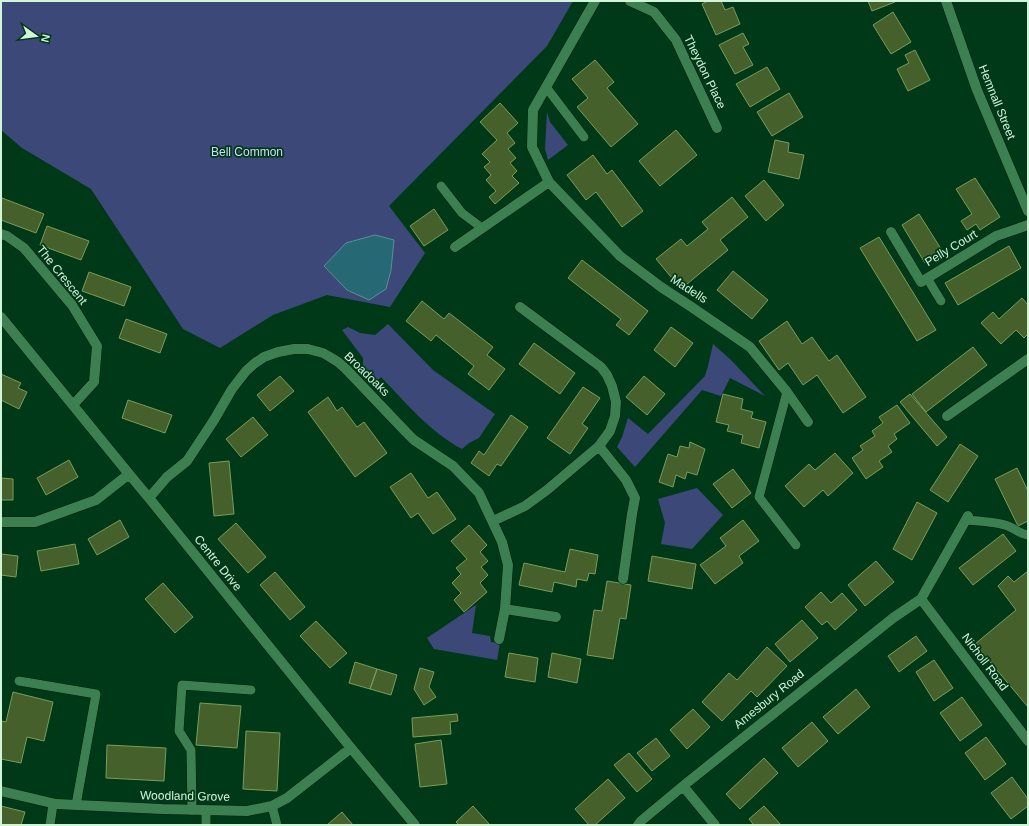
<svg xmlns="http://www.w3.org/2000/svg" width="1029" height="826" font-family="Helvetica,sans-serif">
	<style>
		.green { fill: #3b4878 }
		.water { fill: #266874; stroke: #5a9292 }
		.building { fill: #45602b; stroke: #799d5b }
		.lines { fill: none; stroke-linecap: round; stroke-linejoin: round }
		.lane-casing { stroke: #001d07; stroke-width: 10 }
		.street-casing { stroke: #001d07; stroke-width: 11 }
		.lane { stroke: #3c7f51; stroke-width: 9 }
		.street { stroke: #3c7f51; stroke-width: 10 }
		.labels { text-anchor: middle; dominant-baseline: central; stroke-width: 3.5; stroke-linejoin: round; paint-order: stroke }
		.street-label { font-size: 12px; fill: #d2f4d9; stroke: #003918 }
		.park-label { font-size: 12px; fill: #d1dbfb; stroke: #003918 }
	</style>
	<rect width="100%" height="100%" fill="#003918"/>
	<path class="green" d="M 1,1 L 573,1 L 547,46 L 389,206 L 425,253 L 390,307 L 327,295 L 273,315 L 220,348 L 183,329 L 91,189 L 22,148 L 1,130 Z
		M 547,112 L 550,122 L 568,145 L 548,160 L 545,149 Z
		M 388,324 L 433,370 L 495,414 L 479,438 L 469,443 L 462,449 C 430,432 406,403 381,377 L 376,382 L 363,366 L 363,358 L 342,330 L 348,327 L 360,333 L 375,335 Z
		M 713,344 L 731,360 L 765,396 L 730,378 L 721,396 L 702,390 L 635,467 L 617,447 L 622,437 L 628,418 L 648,434 L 705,376 L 708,366 Z
		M 697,488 L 723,515 L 692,549 L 661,544 L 665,523 L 658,499 Z
		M 476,605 L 472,633 L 490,636 L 491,642 L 500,643 L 497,660 L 434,649 L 427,638 Z"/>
	<path class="water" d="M 375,235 L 394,240 L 391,270 L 386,289 L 369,300 L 347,290 L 324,266 L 346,243 Z"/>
	<path class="building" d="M 708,1 L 721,1 L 725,10 L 733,7 L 740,24 L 716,35 L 702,4 Z
		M 868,1 L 894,1 L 895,2 L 872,11 Z
		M 893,12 L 911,42 L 891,54 L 873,25 Z
		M 743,33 L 749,44 L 743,47 L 753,65 L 735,74 L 719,45 Z
		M 915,50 L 930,80 L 908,91 L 897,69 L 909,63 L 905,55 Z
		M 595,60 L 614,82 L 607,88 L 638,124 L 611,147 L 577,107 L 588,98 L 572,79 Z
		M 767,67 L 780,89 L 750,107 L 736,84 Z
		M 789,93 L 803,117 L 772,136 L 757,112 Z
		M 500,103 L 518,123 L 507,133 L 515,143 L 508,149 L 516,158 L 510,163 L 517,171 L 512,176 L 519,183 L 495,204 L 489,197 L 496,191 L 486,180 L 491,175 L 484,167 L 490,162 L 482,154 L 497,140 L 480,122 Z
		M 676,130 L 697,155 L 660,186 L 639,161 Z
		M 775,140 L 789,143 L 788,152 L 804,155 L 799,179 L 768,172 Z
		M 593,155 L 607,174 L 612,170 L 643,211 L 622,227 L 596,192 L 586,200 L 567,175 Z
		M 975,178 L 1000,217 L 980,230 L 976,224 L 967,230 L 961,221 L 972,214 L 956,189 Z
		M 764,180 L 784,205 L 766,221 L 745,196 Z
		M 732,197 L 748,217 L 720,240 L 728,250 L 681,289 L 656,259 L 681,239 L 687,246 L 708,229 L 702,222 Z
		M 2,198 L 44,214 L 36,233 L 1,220 L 1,201 Z
		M 434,209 L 448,230 L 424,246 L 410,226 Z
		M 919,214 L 943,252 L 925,263 L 902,225 Z
		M 47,226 L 89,241 L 81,260 L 40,245 Z
		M 879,237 L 936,330 L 917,341 L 860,248 Z
		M 1009,246 L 1021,268 L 958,305 L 945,283 Z
		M 582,260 L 648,311 L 629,335 L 616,325 L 621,319 L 568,278 Z
		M 733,271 L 768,300 L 752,319 L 717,290 Z
		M 89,272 L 131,287 L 124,306 L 82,291 Z
		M 1022,298 L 1028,305 L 1028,334 L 1024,338 L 1016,330 L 1001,344 L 981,323 L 993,312 L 999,319 Z
		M 422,301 L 444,319 L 449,313 L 493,347 L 487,355 L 505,369 L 489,390 L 468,374 L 474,366 L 436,335 L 431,341 L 406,321 Z
		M 126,319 L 167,334 L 160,353 L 119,338 Z
		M 787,321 L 802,344 L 812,337 L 829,361 L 837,355 L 866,397 L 843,413 L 817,375 L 803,385 L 788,363 L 779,370 L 759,341 Z
		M 671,327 L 693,343 L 675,367 L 654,350 Z
		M 534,343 L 575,373 L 560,394 L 519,364 Z
		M 973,347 L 987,365 L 926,412 L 912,394 Z
		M 1,374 L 21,383 L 18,388 L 27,392 L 19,409 L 1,400 Z
		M 280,376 L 294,391 L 270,411 L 257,395 Z
		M 644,376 L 665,394 L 647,415 L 626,397 Z
		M 583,387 L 600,398 L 582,424 L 588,428 L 570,454 L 547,438 Z
		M 723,394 L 743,399 L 741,409 L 753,412 L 751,418 L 766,422 L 759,448 L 741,443 L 743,435 L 727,431 L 729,425 L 716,422 Z
		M 910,394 L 947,437 L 937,446 L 900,402 Z
		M 328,397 L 337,411 L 342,407 L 357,427 L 364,422 L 387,453 L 355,477 L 308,412 Z
		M 128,400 L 172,415 L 165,433 L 122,418 Z
		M 897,405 L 910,423 L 894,434 L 897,439 L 888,446 L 892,452 L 879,461 L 883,467 L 866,479 L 852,458 L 863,450 L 860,446 L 875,436 L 872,431 L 883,423 L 879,417 Z
		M 511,415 L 528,427 L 501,466 L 497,464 L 489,476 L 471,463 L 479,451 L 484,455 Z
		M 253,417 L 268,435 L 241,457 L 226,439 Z
		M 690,442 L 705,449 L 697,475 L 687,472 L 685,479 L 676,475 L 673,487 L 659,482 L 668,454 L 677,457 L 680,446 L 689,448 Z
		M 960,444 L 978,456 L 948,502 L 930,490 Z
		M 835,453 L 853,473 L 828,496 L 823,490 L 804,507 L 785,486 L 809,464 L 815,470 Z
		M 69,460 L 78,477 L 46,495 L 37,478 Z
		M 229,461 L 234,514 L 214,516 L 209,463 Z
		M 1017,468 L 1028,491 L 1028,521 L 1018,526 L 995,479 Z
		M 733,469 L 751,493 L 732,508 L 713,484 Z
		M 411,473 L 428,498 L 437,492 L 456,519 L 433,534 L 418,513 L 411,518 L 390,487 Z
		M 1,478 L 13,479 L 13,500 L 1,500 Z
		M 917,502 L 937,513 L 912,560 L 893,549 Z
		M 120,520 L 129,537 L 97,555 L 88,539 Z
		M 743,520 L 759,541 L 739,556 L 743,563 L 715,584 L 700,565 L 726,546 L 720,538 Z
		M 236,523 L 266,557 L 248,573 L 218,539 Z
		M 469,525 L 487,545 L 480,552 L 488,561 L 481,567 L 488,575 L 480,583 L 487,592 L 464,612 L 454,600 L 461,593 L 452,583 L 461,574 L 456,568 L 467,559 L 451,541 Z
		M 1003,534 L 1016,551 L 973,585 L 959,568 Z
		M 75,544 L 79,564 L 41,571 L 37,551 Z
		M 570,549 L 598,555 L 595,574 L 589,573 L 587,581 L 577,579 L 576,587 L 554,582 L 552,592 L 519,585 L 524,563 L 565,572 Z
		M 1,554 L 18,556 L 16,577 L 1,575 Z
		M 652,556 L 696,564 L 692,589 L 648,581 Z
		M 876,561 L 894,582 L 865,606 L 848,585 Z
		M 1028,571 L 1028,707 L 975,644 L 1016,610 L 998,586 L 1008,576 L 1014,582 Z
		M 275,572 L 305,607 L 290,620 L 260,585 Z
		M 607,581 L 631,585 L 626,619 L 620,618 L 613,659 L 587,655 L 594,610 L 602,611 Z
		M 163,583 L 193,617 L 175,633 L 145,599 Z
		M 821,592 L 831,603 L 842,593 L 857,610 L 835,630 L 827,621 L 822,625 L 805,607 Z
		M 802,620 L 818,638 L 790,662 L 775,644 Z
		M 316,621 L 347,653 L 330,668 L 300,636 Z
		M 916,636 L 927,651 L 899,672 L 888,656 Z
		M 767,647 L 787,666 L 757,697 L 751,691 L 722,721 L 702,702 L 729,673 L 737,680 Z
		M 509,653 L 538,658 L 535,682 L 505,677 Z
		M 552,653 L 581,659 L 577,683 L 548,677 Z
		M 934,660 L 953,688 L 934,701 L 916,672 Z
		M 355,662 L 377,669 L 370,689 L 349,683 Z
		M 420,668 L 434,672 L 429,687 L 436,697 L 424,705 L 414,689 Z
		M 377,669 L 397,675 L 391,695 L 370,689 Z
		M 856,689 L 870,707 L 838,734 L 823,717 Z
		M 13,692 L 53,702 L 44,741 L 27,737 L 21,763 L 1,759 L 1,721 L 6,722 Z
		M 962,697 L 982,725 L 960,741 L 940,713 Z
		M 200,703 L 241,706 L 237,748 L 196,745 Z
		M 693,709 L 710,727 L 687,749 L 670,730 Z
		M 457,714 L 458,721 L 450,722 L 451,734 L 413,737 L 412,718 Z
		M 812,722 L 828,741 L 798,767 L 782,748 Z
		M 246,731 L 280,733 L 277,791 L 243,789 Z
		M 986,737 L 1006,764 L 985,780 L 965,753 Z
		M 656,738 L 670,756 L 652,771 L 637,753 Z
		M 441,740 L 447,784 L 420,787 L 415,744 Z
		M 107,745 L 166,748 L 164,781 L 106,778 Z
		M 629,753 L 652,779 L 637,792 L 614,765 Z
		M 764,758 L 778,773 L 740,809 L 726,794 Z
		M 1012,777 L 1028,799 L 1028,806 L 1011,819 L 991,793 Z
		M 608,779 L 625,798 L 595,825 L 589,825 L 575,809 Z
		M 1,806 L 25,812 L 21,825 L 1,825 Z
		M 473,806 L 490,825 L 459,825 L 456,822 Z
		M 764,806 L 781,825 L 754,825 L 749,819 Z
		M 342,812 L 353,825 L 327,825 Z"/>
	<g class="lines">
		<defs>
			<path id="lane" d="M 546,87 L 584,137
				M 441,186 L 462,213 L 482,228
				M 927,278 L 941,301
				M 787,392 L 759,497 L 796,545
				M 966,520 C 977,521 998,522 1008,526 C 1015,529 1020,534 1028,535
				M 19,681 L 96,694 L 76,805
				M 272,806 L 277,825
				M 192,810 L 191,750 L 179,731 L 182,685 L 251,690
				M 206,810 L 206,825
				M 50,825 L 53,804"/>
			<path id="street" d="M 595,1 L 533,110 L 532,147 L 549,182 L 620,256 L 661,287 L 690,306 L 750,347 L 787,392 L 808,422
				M 630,1 L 654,12 L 676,40 L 717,128
				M 946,1 L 977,90 L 1028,211
				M 891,232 L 921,282 L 996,236 L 1028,225
				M 1,234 L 7,236 L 24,248 L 72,305 L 97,346 L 94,382 L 73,405
				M 455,247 L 549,182
				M 1,317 L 129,474 L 149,498 L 351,748 L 415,825
				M 947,416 L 1028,359
				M 599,446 L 626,480 L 635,498 L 632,514 L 623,579
				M 149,498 L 167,477 L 187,461 L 214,420 L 232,389 L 246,371 L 255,363 L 264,357 L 278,352 L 294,349 L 308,349 L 323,353 L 330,357 L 338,362 L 346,369 L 406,432 L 414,440 L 453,466 L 479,493 L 502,542 L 508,565 L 505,609 L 499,639
				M 493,521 L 525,506 L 547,490 L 599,446 L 610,431 L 615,416 L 616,402 L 612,386 L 607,375 L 601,367 L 520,307
				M 1,522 L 35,522 L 96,500 L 129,474
				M 921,599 L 1028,741
				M 505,609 L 556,617
				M 683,786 L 715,825
				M 1,791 L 56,804 L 162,809 L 247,811 L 272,806 L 287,798 L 351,748
				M 638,825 L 641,821 L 683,786 L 893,618 L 921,599 L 968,516"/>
		</defs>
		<use href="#lane" class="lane-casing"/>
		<use href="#street" class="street-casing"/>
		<use href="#lane" class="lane"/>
		<use href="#street" class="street"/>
	</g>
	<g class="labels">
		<g class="street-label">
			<text transform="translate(705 72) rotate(64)">Theydon Place</text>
			<text transform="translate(997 102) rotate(68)">Hemnall Street</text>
			<text transform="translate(951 248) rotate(-31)">Pelly Court</text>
			<text transform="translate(62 275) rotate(51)">The Crescent</text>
			<text transform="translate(689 289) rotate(33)">Madells</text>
			<text transform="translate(367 374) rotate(44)">Broadoaks</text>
			<text transform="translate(218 563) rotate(51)">Centre Drive</text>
			<text transform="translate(985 662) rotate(53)">Nicholl Road</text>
			<text transform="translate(769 699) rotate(-39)">Amesbury Road</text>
			<text transform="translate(185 796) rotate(1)">Woodland Grove</text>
		</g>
		<g class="park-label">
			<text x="247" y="152">Bell Common</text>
		</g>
	</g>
	<rect width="1029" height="826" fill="none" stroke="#d2f4d9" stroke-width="4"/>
	<g transform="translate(36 36) rotate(104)" stroke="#003918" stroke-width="3" paint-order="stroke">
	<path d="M0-3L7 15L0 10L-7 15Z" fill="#d2f4d9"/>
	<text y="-6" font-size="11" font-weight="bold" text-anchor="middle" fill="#d2f4d9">N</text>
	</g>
</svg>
